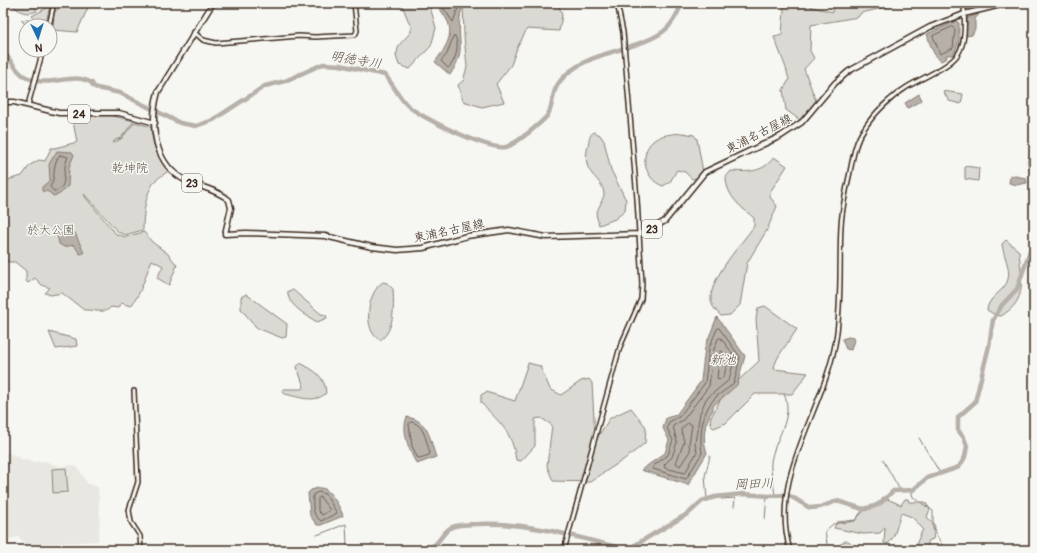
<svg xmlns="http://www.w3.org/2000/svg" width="1037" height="553" font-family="Pangolin,'Klee One',sans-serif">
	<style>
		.built { fill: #e8e7e2 }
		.green { fill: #dad9d3; stroke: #8a8278 }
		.water { fill: #b6b0a9; stroke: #857a71 }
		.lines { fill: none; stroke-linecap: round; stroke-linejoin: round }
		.shore { stroke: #6c6056; stroke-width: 1 }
		.stream { stroke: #857a71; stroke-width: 1 }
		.river { stroke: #b6b0a9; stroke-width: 4.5 }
		.minor-casing { stroke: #3b2a1e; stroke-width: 6 }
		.major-casing { stroke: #3b2a1e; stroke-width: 7 }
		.minor { stroke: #f6f6f2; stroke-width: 3 }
		.major { stroke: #f6f6f2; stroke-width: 4 }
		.labels { text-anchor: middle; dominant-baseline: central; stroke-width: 3; stroke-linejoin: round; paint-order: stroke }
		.shield { fill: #f6f6f2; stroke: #73675e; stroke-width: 1 }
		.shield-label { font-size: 11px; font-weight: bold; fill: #3b2a1e }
		.street-label { font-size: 12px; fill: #3b2a1e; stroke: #f6f6f2 }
		.park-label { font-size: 12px; fill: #63564b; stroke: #f6f6f2 }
		.water-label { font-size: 13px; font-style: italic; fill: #605248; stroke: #f6f6f2 }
	</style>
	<rect width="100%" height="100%" fill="#f6f6f2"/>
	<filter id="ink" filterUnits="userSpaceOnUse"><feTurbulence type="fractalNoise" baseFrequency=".025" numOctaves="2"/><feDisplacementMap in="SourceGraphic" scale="8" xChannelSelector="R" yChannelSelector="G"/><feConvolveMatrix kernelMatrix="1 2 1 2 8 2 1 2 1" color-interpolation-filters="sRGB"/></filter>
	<g filter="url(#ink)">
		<path class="built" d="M 3,451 L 18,457 L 20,460 L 21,459 L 34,462 L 45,461 L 60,467 L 73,465 L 77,467 L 88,484 L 98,487 L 100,519 L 98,541 L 26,545 L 19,537 L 10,539 L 3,537 Z"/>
		<path class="green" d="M 10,3 L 33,3 L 37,11 C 25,16 19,11 10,3 Z
			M 63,3 L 90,3 L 77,32 L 53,30 L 54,13 Z
			M 401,3 L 429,3 L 436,28 L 431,46 L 410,69 L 399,65 L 396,56 L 399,45 L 411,32 L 411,27 Z
			M 463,3 L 558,3 L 562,15 L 559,31 L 527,29 L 517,48 L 511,65 L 496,84 L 504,102 L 482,107 L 463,101 L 458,85 L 463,81 L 467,67 L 464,36 Z
			M 783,3 L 808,3 L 812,7 L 833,12 L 835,3 L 900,4 L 861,13 L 858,17 L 811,25 L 810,51 L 814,58 L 804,69 L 816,101 L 800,120 L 786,110 L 783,90 L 789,80 L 786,68 L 774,37 L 782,35 L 784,10 Z
			M 50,6 L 45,26 L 27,26 L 21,20 L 27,19 L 32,24 L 36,22 L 32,16 Z
			M 943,91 L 963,94 L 961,104 L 949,101 Z
			M 109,115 L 134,121 L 121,138 L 115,140 L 113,143 L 121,139 L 135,122 L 151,127 C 153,148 156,154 170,170 C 166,173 159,177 155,181 C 145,193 143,216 143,230 L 125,235 L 118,232 L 84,194 L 86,198 L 116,234 L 125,237 L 144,232 L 152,242 L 167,253 L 177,265 L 169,285 L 157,278 L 163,266 L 152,260 C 145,276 142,292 131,306 L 121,303 L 118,308 L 111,307 C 105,315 93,309 84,310 L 62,293 L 51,295 L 45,293 L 50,288 L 42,285 L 35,278 L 28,283 L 26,281 L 26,271 L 15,262 L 8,262 L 3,254 L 3,187 L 10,179 L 22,176 L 30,165 L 39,160 L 45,161 L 51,148 L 55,148 L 77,142 L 72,117 Z
			M 594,132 L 600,135 L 604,141 L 611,170 L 626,200 L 625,211 L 615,219 L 599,225 L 596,214 C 598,209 604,197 604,194 C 602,175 580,176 588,146 C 589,141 589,135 594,132 Z
			M 683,133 L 694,135 L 697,139 L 703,172 L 698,178 L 692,179 L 685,172 L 677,170 L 670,182 L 663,186 C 645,180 638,154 653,141 C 661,134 673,134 683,133 Z
			M 774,157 L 787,166 L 770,192 L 770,197 L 777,206 L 767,230 L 747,263 L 740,305 L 730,315 L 721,316 C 717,312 712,307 711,301 C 709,278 741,245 754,226 L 754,218 C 741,207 726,196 726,177 L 731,171 C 748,172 763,173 774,157 Z
			M 965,166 L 979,168 L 978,181 L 965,179 Z
			M 1006,240 L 1019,251 C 1021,277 1029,300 1001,316 L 995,315 L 987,310 C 988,296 1005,292 1008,279 C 1011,268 1003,255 1002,244 Z
			M 383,282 L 387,283 L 393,289 C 394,304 395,331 380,340 C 362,331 367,292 383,282 Z
			M 293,290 L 321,314 L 326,315 L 327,318 L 317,322 C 307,316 286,304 288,291 Z
			M 246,294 L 287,324 L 286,337 L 282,338 L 257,328 L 241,309 L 241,297 Z
			M 765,306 L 797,329 C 790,341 775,357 774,369 L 808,373 L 792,394 L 755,394 L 726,423 L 714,428 L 711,426 L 710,419 L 723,395 L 759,361 L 756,319 L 758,308 Z
			M 49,332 L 76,339 L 77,346 L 56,349 Z
			M 300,363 C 314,370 325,376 326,393 C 315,404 299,397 285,394 L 282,391 L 283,389 L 301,389 L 304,387 L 297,367 Z
			M 528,363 L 540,366 L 550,389 L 561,395 L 581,381 L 589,379 L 592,383 L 595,437 L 597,438 L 610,418 L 631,408 L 646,427 L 645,443 L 629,456 L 590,482 L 553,481 L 547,466 L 552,425 L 541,418 L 535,419 L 535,446 L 521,461 L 516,460 C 512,431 500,423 481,403 L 481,395 L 486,392 L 515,401 Z
			M 66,468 L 68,492 L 53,493 L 52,469 Z
			M 883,497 L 901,505 L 905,499 L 908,499 L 909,502 L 925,502 L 930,509 L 927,517 L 935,526 L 933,539 L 928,541 L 928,546 L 922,550 L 918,548 L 917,542 L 923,529 L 912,517 L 901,513 L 894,536 L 888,544 L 884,543 L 885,527 L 880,533 L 863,534 L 834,528 L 837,522 L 855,520 L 864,511 L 876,507 Z
			M 845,541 C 852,541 852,544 854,550 L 833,550 Z"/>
		<path class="water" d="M 436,3 L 464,3 C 463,8 460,13 460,18 C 457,44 467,49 450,75 L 435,62 C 443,51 454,37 448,22 C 445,15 439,9 436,3 Z
			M 979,14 L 975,19 L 975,29 L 972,35 L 966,36 L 967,18 Z
			M 956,21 L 959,23 L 959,40 L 954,55 L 946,55 L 947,58 L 941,61 C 932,55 930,43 927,34 Z
			M 919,94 L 922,100 L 908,108 L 905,103 Z
			M 57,151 L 72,152 L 74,155 L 69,167 L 68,186 L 60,194 L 53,196 L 49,192 L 42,191 L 42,187 L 50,180 L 49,164 Z
			M 1010,175 L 1026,178 L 1027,183 L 1016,185 L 1009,183 Z
			M 66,228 L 75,233 L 84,253 L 80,254 L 74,245 L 64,247 L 59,244 L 57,233 L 59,230 L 65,230 Z
			M 717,317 L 745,356 L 737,385 L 713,406 L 713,410 C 704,421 702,440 707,453 L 688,485 L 641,470 L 665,453 L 669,440 L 663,428 L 666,418 L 676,415 L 701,381 L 705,347 Z
			M 848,337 L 854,338 L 854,340 L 851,350 L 846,349 L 842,339 Z
			M 407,417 C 430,421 429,438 436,457 L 417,464 L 415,461 C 409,450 401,430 407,417 Z
			M 318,488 C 320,488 323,488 325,489 C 331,492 342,510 343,516 L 321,525 L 317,525 L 310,516 L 308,493 L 311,490 Z"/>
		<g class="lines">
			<path class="shore" d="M 440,3 L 453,22 L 460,3
				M 952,27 L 955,29 L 953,48 L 940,54 L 933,36 Z
				M 455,36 C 460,44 456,62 448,68 L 441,61 L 447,54 L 453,37 Z
				M 60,155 L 68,157 C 67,160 65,164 65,167 C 63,176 67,189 54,191 L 50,187 C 57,176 51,164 60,155 Z
				M 719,328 L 740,357 C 738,365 737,374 734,382 C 731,387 722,392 717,396 C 702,409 699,434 702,453 L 686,479 L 653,469 L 653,466 L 668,455 L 673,440 L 667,428 L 669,422 L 679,417 L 705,383 L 709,348 L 717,329 Z
				M 721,338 L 735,357 L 729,380 L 706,399 L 700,413 L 695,443 L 697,452 L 685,473 L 665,468 L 664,465 L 672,457 L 677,442 L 673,426 L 683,420 L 709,386 L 714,349 L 718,339 Z
				M 722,351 L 728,359 L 724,376 L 719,380 L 717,378 L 720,353 Z
				M 411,422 C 425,424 426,442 430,453 L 429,455 L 420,458 L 417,457 L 412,446 L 409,424 Z
				M 688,423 L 692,425 L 689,444 L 690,451 L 680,466 L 676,463 L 684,442 L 681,430 Z
				M 319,492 L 325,494 L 337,513 L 321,521 C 311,514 313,506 313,495 Z
				M 320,497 L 330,510 L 322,515 L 318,511 L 318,499 Z"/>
			<path class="stream" d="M 919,438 L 940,473
				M 883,460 L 900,490
				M 911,490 L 913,497 L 933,511 L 933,529 L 945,550
				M 721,496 L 721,499 L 735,498 L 734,507
				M 775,496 C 774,484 770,473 771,462 C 774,439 795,418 784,394
				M 707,499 L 705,476 L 710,456
				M 765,519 L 767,496
				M 317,535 L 346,524 L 347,545 L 352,550
				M 828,550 L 825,531 L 833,524 L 855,521 L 863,509"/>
			<path class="river" d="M 3,51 C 10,59 17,73 26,77 C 51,90 71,70 92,83 L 93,86 L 97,88 L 120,93 L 180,123 L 196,126 L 213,120 L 265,86 L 285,81 L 323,64 L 340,65 L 385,75 C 393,84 398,96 407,105 C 419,117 490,151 506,147 C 516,144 540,124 547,116 C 552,109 552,101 554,93 C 558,79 570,70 583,63 C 607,50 643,47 664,31 C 673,24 678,13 682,3
				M 1034,149 L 1029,161 L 1034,181
				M 425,550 C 442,544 440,533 452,527 C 460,524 471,524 479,524 C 528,522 573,536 620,548 L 630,548 L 689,513 L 702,501 L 715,497 L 743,494 L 769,496 L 784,495 L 792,497 L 810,508 L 820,507 L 837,501 L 863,509 L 875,506 L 882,502 L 893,491 L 913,490 L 927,478 L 959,467 L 965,457 L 967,446 L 964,438 L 958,430 L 958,417 L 975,402 L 989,346 L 993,320 L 1002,305 L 1017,289 L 1034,239"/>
			<defs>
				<path id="minor" d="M 49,26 L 54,3
					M 194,32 L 203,40 L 216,43 L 299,36 L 315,37 L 355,35 L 357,31 L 354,3
					M 28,105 L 43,50
					M 134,391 L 138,482 L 129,510 L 131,522 L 140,536 L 141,550
					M 564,550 L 620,347 L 641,299 L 642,284 L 637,199 L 623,32 L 617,3
					M 790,550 C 768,476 825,410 836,339 C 842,302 839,264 841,226 C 842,208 846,190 850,172 C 853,157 855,142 864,129 C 874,113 891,97 907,87 C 921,78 950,67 958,54 C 967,41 964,17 964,3"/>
				<path id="major" d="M 213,3 L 158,92 C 149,124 154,166 187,181 C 200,187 218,190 229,200 L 231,208 L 225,234 L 246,233 L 325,236 L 372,247 L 397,250 L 423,248 L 467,236 L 509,230 L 546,237 L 639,234 L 648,231 L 665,221 L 705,172 L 781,136 L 802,122 L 835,83 L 849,71 L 930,27 L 964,14 L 1009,3
					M 3,102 L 14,102 L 59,113 L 119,113 L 155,123"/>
			</defs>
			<use href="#minor" class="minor-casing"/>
			<use href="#major" class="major-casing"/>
			<use href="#minor" class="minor"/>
			<use href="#major" class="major"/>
		</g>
	</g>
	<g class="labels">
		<g class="shield">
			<rect x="68" y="105" width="22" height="18" rx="3"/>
			<rect x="182" y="174" width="20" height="18" rx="3"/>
			<rect x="642" y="220" width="20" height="18" rx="3"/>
		</g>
		<g class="shield-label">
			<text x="79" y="114">24</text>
			<text x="192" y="183">23</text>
			<text x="652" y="229">23</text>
		</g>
		<g class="street-label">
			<text transform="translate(759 134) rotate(-27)">東浦名古屋線</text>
			<text transform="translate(449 231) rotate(-12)">東浦名古屋線</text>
		</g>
		<g class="park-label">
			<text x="130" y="168">乾坤院</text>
			<text x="51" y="230">於大公園</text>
		</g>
		<g class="water-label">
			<text transform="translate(356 60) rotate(10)">明徳寺川</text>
			<text x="723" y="360">新池</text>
			<text transform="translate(754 484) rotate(-2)">岡田川</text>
		</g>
	</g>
	<rect width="1037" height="553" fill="none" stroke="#f6f6f2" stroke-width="16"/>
	<rect x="8" y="8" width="1021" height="537" fill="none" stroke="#3b2a1e" stroke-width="1.5" filter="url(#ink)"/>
	<g transform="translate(38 38) rotate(176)"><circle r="19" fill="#f6f6f2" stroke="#aba49d"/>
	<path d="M0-3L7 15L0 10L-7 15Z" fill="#1f6fb2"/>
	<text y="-6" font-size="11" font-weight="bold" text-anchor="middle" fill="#3b2a1e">N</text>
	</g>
</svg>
